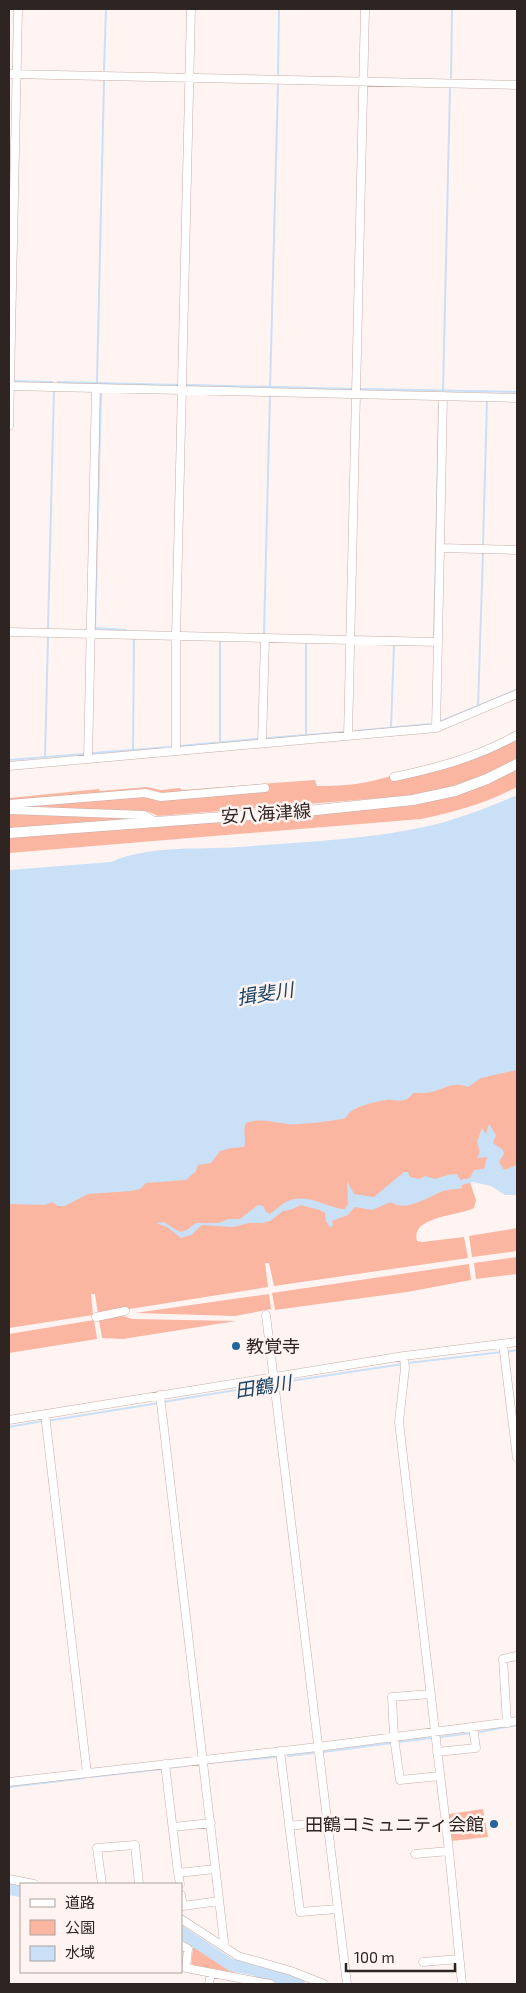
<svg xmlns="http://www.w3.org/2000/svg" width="526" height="1993" font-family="'Exo 2','Noto Sans JP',sans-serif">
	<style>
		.green { fill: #fbb6a2 }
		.water { fill: #c9e0f6 }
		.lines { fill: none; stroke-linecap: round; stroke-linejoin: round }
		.stream { stroke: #c9e0f6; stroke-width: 2 }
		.river { stroke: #c9e0f6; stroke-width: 12 }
		.minor-casing { stroke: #c7ada6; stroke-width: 9 }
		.major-casing { stroke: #c7ada6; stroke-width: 11 }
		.minor { stroke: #fff; stroke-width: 8 }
		.major { stroke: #fff; stroke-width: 10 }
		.poi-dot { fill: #23669c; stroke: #fff4f1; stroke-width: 2 }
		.labels { text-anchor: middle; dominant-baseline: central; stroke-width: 5; stroke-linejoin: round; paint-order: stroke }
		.street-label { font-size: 18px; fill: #2e2421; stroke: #fff4f1 }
		.poi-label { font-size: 18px; fill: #2e2421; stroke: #fff4f1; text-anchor: start }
		.water-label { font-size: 19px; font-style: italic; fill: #194467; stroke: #fff4f1 }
	</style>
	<rect width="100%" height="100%" fill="#fff4f1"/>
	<path class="green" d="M 517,738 L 517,760 L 481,777 L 454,786 L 407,796 L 158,816 L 149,812 L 9,808 L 159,794 L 9,802 L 9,798 L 99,789 L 100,791 L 147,787 L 161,790 L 180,788 L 182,790 L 315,780 L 317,786 C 346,786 366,784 394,775 L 395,779 L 436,771 L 468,760 Z
		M 517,769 L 517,787 C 486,803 455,812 421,819 L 9,853 L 9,836 L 327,813 L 482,786 Z
		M 9,812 L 144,818 L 9,829 Z
		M 517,1068 L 517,1169 L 509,1171 L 501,1169 L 470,1182 L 476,1200 L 474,1208 C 459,1216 410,1216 417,1241 L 422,1242 L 464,1237 L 468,1258 L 274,1286 L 269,1263 L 265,1263 L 268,1287 L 98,1314 L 95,1294 L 91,1294 L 93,1315 L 9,1328 L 9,1200 L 238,1118 Z
		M 517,1228 L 517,1251 L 472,1257 L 469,1236 Z
		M 517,1257 L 517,1274 L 476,1279 L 474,1263 Z
		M 469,1264 L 471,1280 L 407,1292 L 275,1310 L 272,1293 Z
		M 269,1294 L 271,1309 L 235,1316 L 135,1313 Z
		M 122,1316 L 133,1319 L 236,1321 L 123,1339 L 102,1338 L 99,1320 Z
		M 94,1320 L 97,1339 L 9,1353 L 9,1334 Z
		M 483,1809 L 488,1837 L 451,1841 L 449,1814 Z
		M 193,1947 L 237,1973 L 209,1968 L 207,1971 L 191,1968 Z"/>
	<path class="water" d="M 517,795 L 517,1070 L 481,1078 L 468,1087 C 450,1079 439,1094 421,1093 C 418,1093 416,1093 413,1093 C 404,1106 396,1098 386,1100 C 374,1102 360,1105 350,1112 C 348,1114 347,1117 345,1118 C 341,1120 306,1124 299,1124 C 282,1126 263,1116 246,1123 C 242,1131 247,1138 244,1147 L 231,1148 L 220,1151 L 211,1163 L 198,1165 L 196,1171 L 186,1180 L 146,1183 L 140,1189 L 131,1191 L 88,1194 L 65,1206 L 58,1206 L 52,1202 L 45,1205 L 9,1204 L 9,870 L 111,862 C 150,845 197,850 239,847 C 299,842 364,840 424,827 C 456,820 487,808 517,795 Z
		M 489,1124 L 496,1135 L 493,1143 L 503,1150 L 504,1154 L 499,1162 L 504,1170 L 517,1165 L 517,1195 L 505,1195 L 491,1186 L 473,1182 L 462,1185 L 462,1188 C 455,1190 448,1189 443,1191 C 428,1197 405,1213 391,1202 L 372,1210 L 355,1207 L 348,1215 L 332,1221 L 333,1226 L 330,1227 L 326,1221 L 325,1213 C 317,1208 310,1208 301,1205 L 290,1210 L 283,1211 L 270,1221 L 262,1223 L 249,1223 L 233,1227 L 202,1225 L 191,1235 L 181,1238 L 167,1227 L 156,1223 L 164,1222 L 180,1232 L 187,1230 L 196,1223 L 218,1223 L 229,1219 L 240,1219 L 258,1205 L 263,1206 L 266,1212 L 270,1214 C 275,1210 281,1205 286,1202 C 305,1192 324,1206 342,1209 L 345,1209 L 348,1204 L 347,1181 L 354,1194 L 374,1197 L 404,1172 L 408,1172 L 410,1177 L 419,1179 L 425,1176 L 435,1179 L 448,1175 L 457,1174 L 460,1180 L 470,1178 L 474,1170 L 484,1169 L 487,1157 L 477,1158 L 480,1152 L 477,1142 L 482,1128 L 486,1134 Z"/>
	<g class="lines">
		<path class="stream" d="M 104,70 L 106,9
			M 278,74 L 279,9
			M 451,78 L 452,9
			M 13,381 L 52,382
			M 58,382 L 178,385
			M 97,383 L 104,81
			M 187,385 L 354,389
			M 360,389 L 517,392
			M 270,390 L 278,84
			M 443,391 L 450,88
			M 101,392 L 95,628 L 126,630
			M 483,545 L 487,400
			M 48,628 L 54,390
			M 264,634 L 270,395
			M 434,636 L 439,406
			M 478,706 L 483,552
			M 439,722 L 516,690
			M 391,728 L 394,645
			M 355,731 L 430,724
			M 306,735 L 306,641
			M 268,738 L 344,732
			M 220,743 L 220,641
			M 180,746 L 257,739
			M 133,750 L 134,638
			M 93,753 L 170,747
			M 45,757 L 48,636
			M 9,760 L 83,754
			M 507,1352 L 517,1350
			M 408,1363 L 502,1352
			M 277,1383 L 403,1364
			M 163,1402 L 272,1384
			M 47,1421 L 159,1403
			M 9,1427 L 43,1421
			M 480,1732 L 517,1725
			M 440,1737 L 471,1733
			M 399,1742 L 431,1738
			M 323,1752 L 392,1743
			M 288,1756 L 313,1753
			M 208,1763 L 276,1757
			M 168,1768 L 200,1764
			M 91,1777 L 162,1769
			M 9,1787 L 85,1778"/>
		<path class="river" d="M 9,1889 L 21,1891
			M 181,1932 L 231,1965 L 252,1969 L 299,1984"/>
		<defs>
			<path id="minor" d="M 9,74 L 517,85
				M 9,386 L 517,398
				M 9,426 L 18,9
				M 440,548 L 443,396
				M 9,632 L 438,642
				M 436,728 L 440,548 L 517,550
				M 348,736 L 365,9
				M 262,743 L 265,638
				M 176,751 L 176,636 L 191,9
				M 88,759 L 96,388
				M 9,766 L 436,728 L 517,694
				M 394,777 C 437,768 478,757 517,735
				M 9,804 L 145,793 L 161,797 L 265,788
				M 9,810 L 144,815 L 154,821
				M 266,1315 L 347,1984
				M 96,1317 L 125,1311
				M 503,1344 L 517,1458
				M 404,1356 L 405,1368 L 399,1422 L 449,1851 L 462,1984
				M 160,1395 L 224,1942 L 223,1946
				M 45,1414 L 87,1773
				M 9,1420 L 404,1356 L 517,1342
				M 431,1694 L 392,1697 L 394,1737 L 400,1780 L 440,1776
				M 507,1723 L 503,1659 L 517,1656
				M 280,1751 L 300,1912 L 337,1909
				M 437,1752 L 476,1748 L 473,1727
				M 165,1764 L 178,1873 L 215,1869
				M 9,1782 L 318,1747 L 517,1721
				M 289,1826 L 326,1822
				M 173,1827 L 211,1823
				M 415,1854 L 449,1851
				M 178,1873 L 180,1884
				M 9,1879 L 34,1884
				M 102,1884 L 97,1848 L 135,1845 L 139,1884
				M 181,1895 L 183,1906 L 219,1901
				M 181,1919 L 238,1956 L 291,1971 L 324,1984
				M 181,1945 L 188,1949 L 186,1968 L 270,1984
				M 423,1962 L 459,1959
				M 209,1984 L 211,1973"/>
			<path id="major" d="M 9,833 L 316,810 L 413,800 L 455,791 L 487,779 L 517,764"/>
		</defs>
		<use href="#minor" class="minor-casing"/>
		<use href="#major" class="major-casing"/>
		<use href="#minor" class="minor"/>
		<use href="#major" class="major"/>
	</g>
	<g class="poi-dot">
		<circle cx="236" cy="1346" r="5"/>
		<circle cx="494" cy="1824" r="5"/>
	</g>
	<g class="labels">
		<g class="street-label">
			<text transform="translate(266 813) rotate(-4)">安八海津線</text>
		</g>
		<g class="poi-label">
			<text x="246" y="1346">教覚寺</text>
			<text x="484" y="1824" text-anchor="end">田鶴コミュニティ会館</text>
		</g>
		<g class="water-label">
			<text transform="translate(265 993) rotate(-9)">揖斐川</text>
			<text transform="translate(263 1386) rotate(-9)">田鶴川</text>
		</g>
	</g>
	<rect width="526" height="1993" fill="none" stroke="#2e2421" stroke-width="20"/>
	<rect x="20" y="1883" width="162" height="90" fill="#fff4f1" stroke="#aba19e"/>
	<rect x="30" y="1899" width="25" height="8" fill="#ffffff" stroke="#aba19e"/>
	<text x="65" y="1908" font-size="15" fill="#2e2421">道路</text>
	<rect x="30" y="1920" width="25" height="15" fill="#fbb6a2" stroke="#aba19e"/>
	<text x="65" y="1933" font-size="15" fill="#2e2421">公園</text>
	<rect x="30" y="1946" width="25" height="15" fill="#c9e0f6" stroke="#aba19e"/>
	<text x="65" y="1958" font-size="15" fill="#2e2421">水域</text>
	<path d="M346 1963v8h109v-8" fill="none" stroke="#2e2421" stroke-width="2.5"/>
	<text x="354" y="1963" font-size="15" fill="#2e2421" stroke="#fff4f1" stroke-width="4" paint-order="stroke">100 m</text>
</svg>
